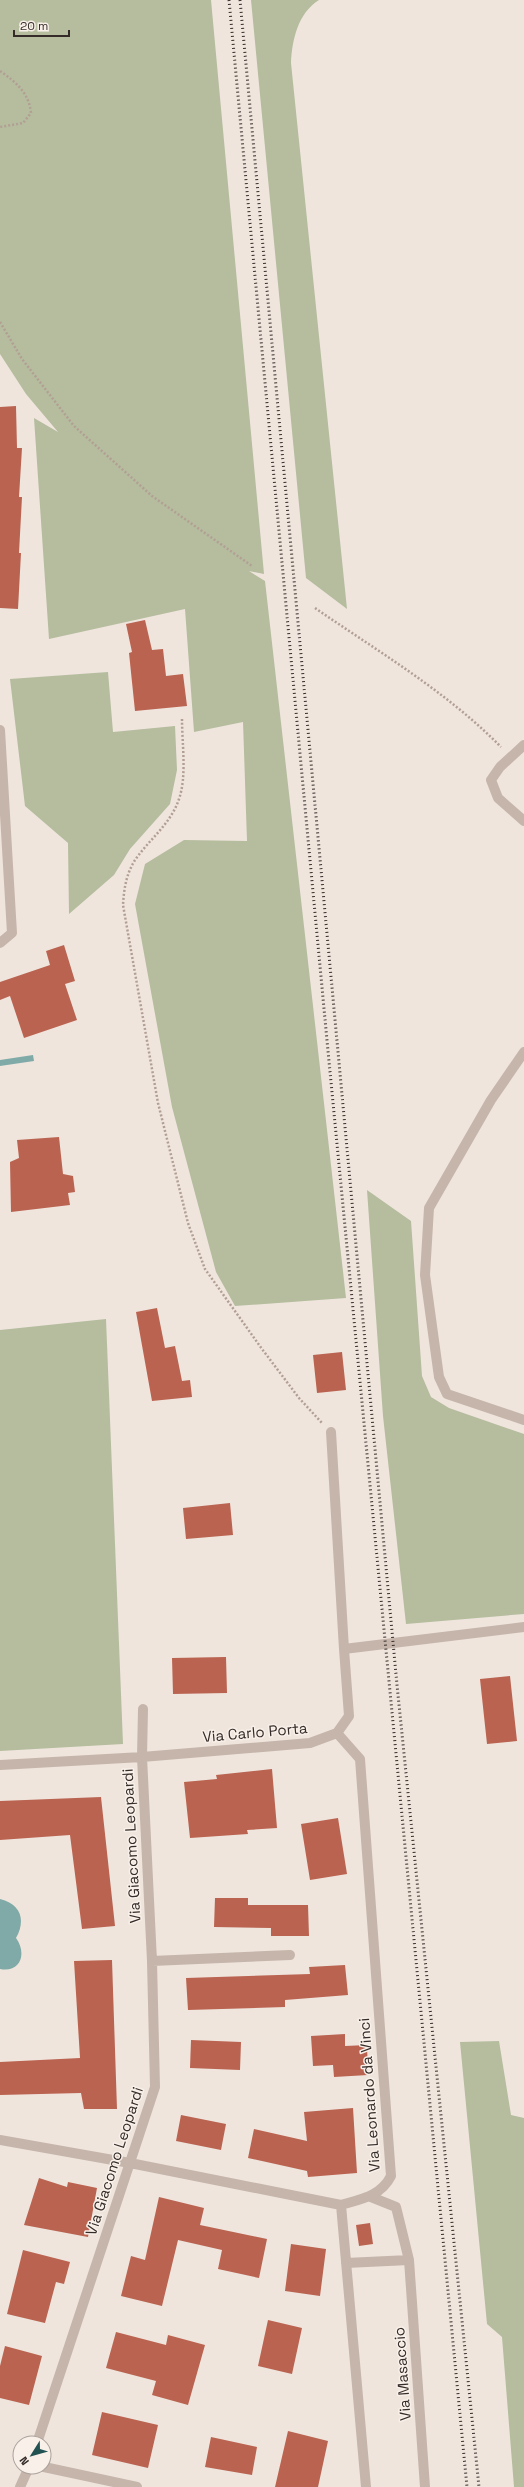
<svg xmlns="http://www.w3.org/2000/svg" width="524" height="2487" font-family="'Space Grotesk',sans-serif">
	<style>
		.green { fill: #b5bd9e }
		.water { fill: #7faaa8 }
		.building { fill: #ba6350 }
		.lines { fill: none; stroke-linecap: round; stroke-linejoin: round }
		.path { stroke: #b29f94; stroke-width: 2.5; stroke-dasharray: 2 2; stroke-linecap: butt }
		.minor { stroke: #c6b5aa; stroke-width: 10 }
		.rail { stroke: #352c29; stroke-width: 3; stroke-dasharray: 1 3; stroke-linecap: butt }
		.labels { text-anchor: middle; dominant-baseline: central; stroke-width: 3; stroke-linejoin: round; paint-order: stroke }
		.street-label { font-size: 15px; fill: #352c29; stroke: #f8f0e9 }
	</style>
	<rect width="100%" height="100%" fill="#efe5dd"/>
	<path class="green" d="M 0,0 L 211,0 L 264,574 L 249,571 L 265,581 L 346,1298 L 235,1306 L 216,1272 L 172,1107 L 135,904 L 145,864 L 184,840 L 247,841 L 243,722 L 194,732 L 185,609 L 49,639 L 34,418 L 58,432 L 26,394 L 0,354 Z
		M 251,0 L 319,0 C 298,13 292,40 291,63 L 347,609 L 306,578 Z
		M 108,672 L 113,732 L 175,726 L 177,770 L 170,804 L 130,849 L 114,875 L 69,914 L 68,843 L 25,806 L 10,679 Z
		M 367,1190 L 411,1221 L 422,1376 L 431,1397 L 449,1408 L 524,1434 L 524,1614 L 406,1624 L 383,1416 Z
		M 106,1319 L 123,1744 L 0,1751 L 0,1330 Z
		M 499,2041 L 511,2115 L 524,2118 L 524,2487 L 514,2487 L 502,2337 L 487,2324 L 460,2042 Z"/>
	<path class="water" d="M 33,1055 L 34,1061 L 0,1066 L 0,1060 Z
		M 0,1899 C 21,1904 26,1920 16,1938 C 27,1953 21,1973 0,1969 Z"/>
	<path class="building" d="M 16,406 L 17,448 L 22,448 L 19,497 L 22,497 L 19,553 L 21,553 L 18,609 L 0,608 L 0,407 Z
		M 145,620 L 152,650 L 163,649 L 166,676 L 183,674 L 187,706 L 135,711 L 129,653 L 132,652 L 126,624 Z
		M 64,945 L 75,981 L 65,984 L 77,1020 L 24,1038 L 10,996 L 0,1000 L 0,982 L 50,965 L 46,951 Z
		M 59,1137 L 63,1174 L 73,1176 L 75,1192 L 68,1193 L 70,1205 L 11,1212 L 10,1162 L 19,1158 L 17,1140 Z
		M 157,1308 L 165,1348 L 175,1346 L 182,1381 L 190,1380 L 192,1397 L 152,1401 L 136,1312 Z
		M 342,1352 L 346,1390 L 317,1393 L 313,1355 Z
		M 230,1503 L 233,1535 L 186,1539 L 183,1508 Z
		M 226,1657 L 227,1693 L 173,1694 L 172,1658 Z
		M 510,1676 L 517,1741 L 487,1744 L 480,1679 Z
		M 272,1769 L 277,1828 L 247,1830 L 248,1834 L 190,1838 L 184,1782 L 217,1779 L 216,1775 Z
		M 101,1797 L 115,1926 L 82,1929 L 70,1835 L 0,1840 L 0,1801 Z
		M 338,1818 L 347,1874 L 310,1880 L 301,1824 Z
		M 215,1898 L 248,1898 L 248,1905 L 308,1905 L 309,1936 L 271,1936 L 271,1928 L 214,1927 Z
		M 112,1960 L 117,2109 L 84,2109 L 81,2093 L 0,2095 L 0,2062 L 80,2058 L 74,1961 Z
		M 345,1965 L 348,1995 L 285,2000 L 285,2007 L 188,2010 L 186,1978 L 310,1974 L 309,1967 Z
		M 345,2034 L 345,2046 L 367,2045 L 368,2075 L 334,2077 L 333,2065 L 313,2066 L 311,2036 Z
		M 191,2040 L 241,2042 L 240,2070 L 190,2068 Z
		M 353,2108 L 357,2173 L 308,2177 L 307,2171 L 248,2158 L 254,2129 L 307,2141 L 304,2112 Z
		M 181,2115 L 226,2124 L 221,2150 L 176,2141 Z
		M 39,2178 L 67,2187 L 68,2182 L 97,2188 L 88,2237 L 24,2225 Z
		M 159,2197 L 204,2208 L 200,2225 L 267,2239 L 259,2278 L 218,2269 L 222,2250 L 178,2240 L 162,2306 L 121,2296 L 131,2256 L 145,2260 Z
		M 370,2223 L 373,2244 L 359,2246 L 356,2225 Z
		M 291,2244 L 326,2249 L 320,2296 L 285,2291 Z
		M 23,2250 L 70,2262 L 64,2284 L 56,2282 L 45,2323 L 7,2314 Z
		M 268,2320 L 302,2328 L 292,2374 L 258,2366 Z
		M 116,2332 L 166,2345 L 168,2335 L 205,2345 L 188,2405 L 152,2395 L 156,2381 L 106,2368 Z
		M 5,2346 L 42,2356 L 29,2405 L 0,2398 L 0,2366 Z
		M 102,2412 L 158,2425 L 148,2468 L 92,2455 Z
		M 288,2431 L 328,2441 L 318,2487 L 275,2487 Z
		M 211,2437 L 257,2447 L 252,2475 L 205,2467 Z"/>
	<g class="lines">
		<path class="path" d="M 0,71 C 16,82 29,93 31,113 L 23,123 L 0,127
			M 0,322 L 22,359 L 74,426 L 152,496 L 252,566
			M 315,608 C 379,652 447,692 501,747
			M 182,719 C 182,744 187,776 179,799 C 171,823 152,837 138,856 C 127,870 124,887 123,905 L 158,1103 L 188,1223 L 205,1269 L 262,1349 L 299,1398 L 322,1423"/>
		<path class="minor" d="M 0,730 L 12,933 L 0,943
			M 524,745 L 500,767 L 491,780 L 498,798 L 524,821
			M 524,1052 L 491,1100 L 429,1208 L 425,1275 L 439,1377 L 447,1394 L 524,1420
			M 331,1432 L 344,1649
			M 0,1765 L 142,1757 L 310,1743 L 337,1733 L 349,1716 L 344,1649 L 524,1627
			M 152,1961 L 290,1955
			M 0,2140 L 130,2163 L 341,2205 C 361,2199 381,2196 391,2176 L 360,1759 L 337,1733
			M 371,2197 L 396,2207 L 409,2260 L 425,2487
			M 341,2205 L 366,2487
			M 346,2263 L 409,2260
			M 37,2443 L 155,2087 L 152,1961 L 142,1757 L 143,1709
			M 44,2467 L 137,2487
			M 20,2487 L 29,2467"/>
		<path class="rail" d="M 229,0 L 328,1051 L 467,2487
			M 240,0 L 397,1685 L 479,2487"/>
	</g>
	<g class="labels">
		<g class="street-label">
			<text transform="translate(255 1732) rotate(-5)">Via Carlo Porta</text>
			<text transform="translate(131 1846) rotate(-93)">Via Giacomo Leopardi</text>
			<text transform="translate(369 2095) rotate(-94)">Via Leonardo da Vinci</text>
			<text transform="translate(114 2161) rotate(-72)">Via Giacomo Leopardi</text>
			<text transform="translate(402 2374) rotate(-94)">Via Masaccio</text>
		</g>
	</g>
	<g transform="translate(32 2455) rotate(233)"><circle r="19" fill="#f8f0e9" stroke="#aaa29c"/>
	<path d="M0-3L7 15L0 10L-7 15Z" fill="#225252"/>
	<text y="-6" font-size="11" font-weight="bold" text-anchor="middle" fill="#352c29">N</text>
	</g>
	<path d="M14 30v6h55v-6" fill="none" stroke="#352c29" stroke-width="2"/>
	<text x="20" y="30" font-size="12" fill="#352c29" stroke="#f8f0e9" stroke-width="3" paint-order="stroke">20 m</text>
</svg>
